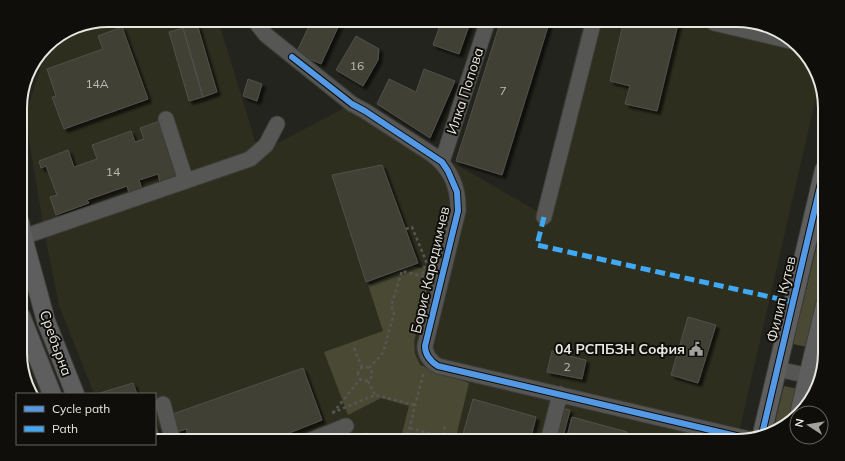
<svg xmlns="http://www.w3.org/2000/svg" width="845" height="461" font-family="Mulish,sans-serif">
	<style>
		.built { fill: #2e2e1f }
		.green { fill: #4a4934 }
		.building { fill: #3f3f36; stroke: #51514c; filter: url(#shadow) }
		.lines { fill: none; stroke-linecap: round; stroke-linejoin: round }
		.minor-casing { stroke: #3e3e3a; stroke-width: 17 }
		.major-casing { stroke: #3e3e3a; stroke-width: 20 }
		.path { stroke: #575655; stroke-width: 2.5; stroke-dasharray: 3 3; stroke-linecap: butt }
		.minor { stroke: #565655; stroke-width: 15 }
		.major { stroke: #5f5e5f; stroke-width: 18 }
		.quiet { stroke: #3fa9f5; stroke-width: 5; stroke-dasharray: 10 5; stroke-linecap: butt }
		.cycleway-casing { stroke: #0f0e0a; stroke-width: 8 }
		.cycleway { stroke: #5399e6; stroke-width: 6 }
		.labels { text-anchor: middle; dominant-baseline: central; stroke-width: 4; stroke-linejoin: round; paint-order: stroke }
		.number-label { font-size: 12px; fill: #bdbdb6 }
		.street-label { font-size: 14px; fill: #e7e7e1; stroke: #0f0e0a }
		.poi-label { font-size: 14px; font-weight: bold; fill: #e7e7e1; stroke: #0f0e0a; text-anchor: end }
		.rim { fill: none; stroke: #e7e7e1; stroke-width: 2 }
	</style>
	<defs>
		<filter id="shadow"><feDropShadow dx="3.5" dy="3.5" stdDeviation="1" flood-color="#0009"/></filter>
	</defs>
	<rect width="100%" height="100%" fill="#24241e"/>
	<path class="built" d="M 108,20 L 148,20 L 168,22 L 168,20 L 218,20 L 259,153 L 352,104 L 537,211 L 584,20 L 737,20 L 776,29 L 810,59 L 819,84 L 737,441 L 155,441 L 155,394 L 94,394 L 59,305 L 45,236 L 28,133 L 28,107 L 48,45 L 50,42 L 75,27 Z"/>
	<path class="green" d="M 825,212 L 825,274 L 807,347 L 793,344 Z
		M 412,266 L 432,270 L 414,342 L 415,354 L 420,365 L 469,383 L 455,441 L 400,441 L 409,406 L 381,398 L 348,415 L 324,352 L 383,331 L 368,285 Z
		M 784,386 L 798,389 L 790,421 L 786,426 L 773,431 Z"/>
	<path class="building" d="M 312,20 L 328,20 L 339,25 L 321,64 L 296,53 Z
		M 442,20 L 471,20 L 459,54 L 433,45 Z
		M 501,20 L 550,20 L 502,175 L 456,161 Z
		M 624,20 L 679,20 L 657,111 L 625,104 L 630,86 L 610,81 Z
		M 197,24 L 217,92 L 203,97 L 183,28 Z
		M 122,27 L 148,99 L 64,129 L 52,97 L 56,96 L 47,69 L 103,49 L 98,36 Z
		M 183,28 L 203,97 L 189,101 L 169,32 Z
		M 356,36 L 379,49 L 378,60 L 363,86 L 336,70 Z
		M 424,69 L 455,81 L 430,138 L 377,104 L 389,79 L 416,92 Z
		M 248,79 L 262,84 L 257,101 L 243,96 Z
		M 160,121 L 179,176 L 160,182 L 158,174 L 139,180 L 142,189 L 129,193 L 127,186 L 87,200 L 89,203 L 56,215 L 50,197 L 57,195 L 46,166 L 41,168 L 39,161 L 68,150 L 74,167 L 97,159 L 92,145 L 131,131 L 135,142 L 144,139 L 140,128 Z
		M 382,165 L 418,263 L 366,282 L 332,175 Z
		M 688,317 L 716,325 L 698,383 L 671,375 Z
		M 552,351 L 564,353 L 564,355 L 586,360 L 582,379 L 547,372 Z
		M 303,368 L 322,420 L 269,441 L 190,441 L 186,429 L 177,432 L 170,415 Z
		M 133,383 L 137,394 L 100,394 L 100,393 Z
		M 473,399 L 536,417 L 530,441 L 461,441 Z
		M 561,408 L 570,410 L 562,441 L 553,441 Z
		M 572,417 L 627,432 L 625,441 L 566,440 Z
		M 155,424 L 161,441 L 155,441 Z
		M 366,433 L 397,441 L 364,441 Z"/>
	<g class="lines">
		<defs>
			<path id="minor" d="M 254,20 L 266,35 L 352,104 L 365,111 L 433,155 C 451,169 459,189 458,211 L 425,346 C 425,355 430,361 438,366 L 749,439
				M 714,23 L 790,41
				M 166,119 L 186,181
				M 442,162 L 488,20
				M 544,217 L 594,20
				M 23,237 L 250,159 L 266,145 L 277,124
				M 777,369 L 819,378
				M 163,404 L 173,441
				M 309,441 L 346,426
				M 548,441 L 560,394"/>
			<path id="major" d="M 20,222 L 23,237 L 46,321 L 75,394
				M 21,316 L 52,394
				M 800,410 L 825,305
				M 762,434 L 824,170"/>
		</defs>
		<use href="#minor" class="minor-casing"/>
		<use href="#major" class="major-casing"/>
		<path class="path" d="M 20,132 L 21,132 L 24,89
			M 406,229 L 412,227 L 426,261 L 422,276
			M 354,348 L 362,367
			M358 374a7 7 0 1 1 14 0a7 7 0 1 1-14 0Z
			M 369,368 L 383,353 L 394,313 L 391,306 L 402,271 L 429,278
			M 368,381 L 375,395
			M 332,413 L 375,395 L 415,405
			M 333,413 L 360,379
			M 410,428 L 442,437 L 462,439
			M 406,441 L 424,371
			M 441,441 L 445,426"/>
		<use href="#minor" class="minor"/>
		<use href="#major" class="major"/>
		<path class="quiet" d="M 544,217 L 537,245 L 793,302"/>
		<defs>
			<path id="cycleway" d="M 292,57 L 352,104 L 365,111 L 442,162 L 448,171 L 457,192 L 458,211 L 425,346 C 425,355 430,361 438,366 L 749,439
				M 762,434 L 824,170"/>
		</defs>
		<use href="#cycleway" class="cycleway-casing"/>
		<use href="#cycleway" class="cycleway"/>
	</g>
	<defs>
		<symbol id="civic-bare" viewBox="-9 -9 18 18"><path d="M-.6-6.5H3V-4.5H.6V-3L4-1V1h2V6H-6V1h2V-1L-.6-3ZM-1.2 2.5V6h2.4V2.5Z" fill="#a3a39d" stroke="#0f0e0a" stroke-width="2.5" paint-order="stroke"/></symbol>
	</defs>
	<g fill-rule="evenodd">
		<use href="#civic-bare" x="686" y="339" width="20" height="20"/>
	</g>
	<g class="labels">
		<g class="number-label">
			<text x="357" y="65">16</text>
			<text x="97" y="83">14А</text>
			<text x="503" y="90">7</text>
			<text x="113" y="171">14</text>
			<text x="567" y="366">2</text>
		</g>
		<g class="street-label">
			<text transform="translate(465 91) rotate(-72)">Илка Попова</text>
			<text transform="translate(430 270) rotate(-77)">Борис Карадимчев</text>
			<text transform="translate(781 299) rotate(-77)">Филип Кутев</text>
			<text transform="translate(56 343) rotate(70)">Сребърна</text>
		</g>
		<g class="poi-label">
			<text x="685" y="349">04 РСПБЗН София</text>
		</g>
	</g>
	<path d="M0 0H845V461H0ZM108 27H737A81 81 0 0 1 818 108V353A81 81 0 0 1 737 434H108A81 81 0 0 1 27 353V108A81 81 0 0 1 108 27Z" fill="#0f0e0a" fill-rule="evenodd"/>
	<path class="rim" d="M108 27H737A81 81 0 0 1 818 108V353A81 81 0 0 1 737 434H108A81 81 0 0 1 27 353V108A81 81 0 0 1 108 27Z"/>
	<rect x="16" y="393" width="140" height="52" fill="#0f0e0a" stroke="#656560"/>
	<rect x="24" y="406" width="20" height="6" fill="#5399e6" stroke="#656560"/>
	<text x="52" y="413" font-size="12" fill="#e7e7e1">Cycle path</text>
	<rect x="24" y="426" width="20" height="6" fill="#3fa9f5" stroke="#656560"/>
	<text x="52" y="433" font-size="12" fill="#e7e7e1">Path</text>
	<g transform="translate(809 425) rotate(282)"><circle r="19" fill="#0f0e0a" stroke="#656560"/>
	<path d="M0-3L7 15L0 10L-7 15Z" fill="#a3a39d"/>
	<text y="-6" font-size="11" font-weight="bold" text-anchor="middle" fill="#e7e7e1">N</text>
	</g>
</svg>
